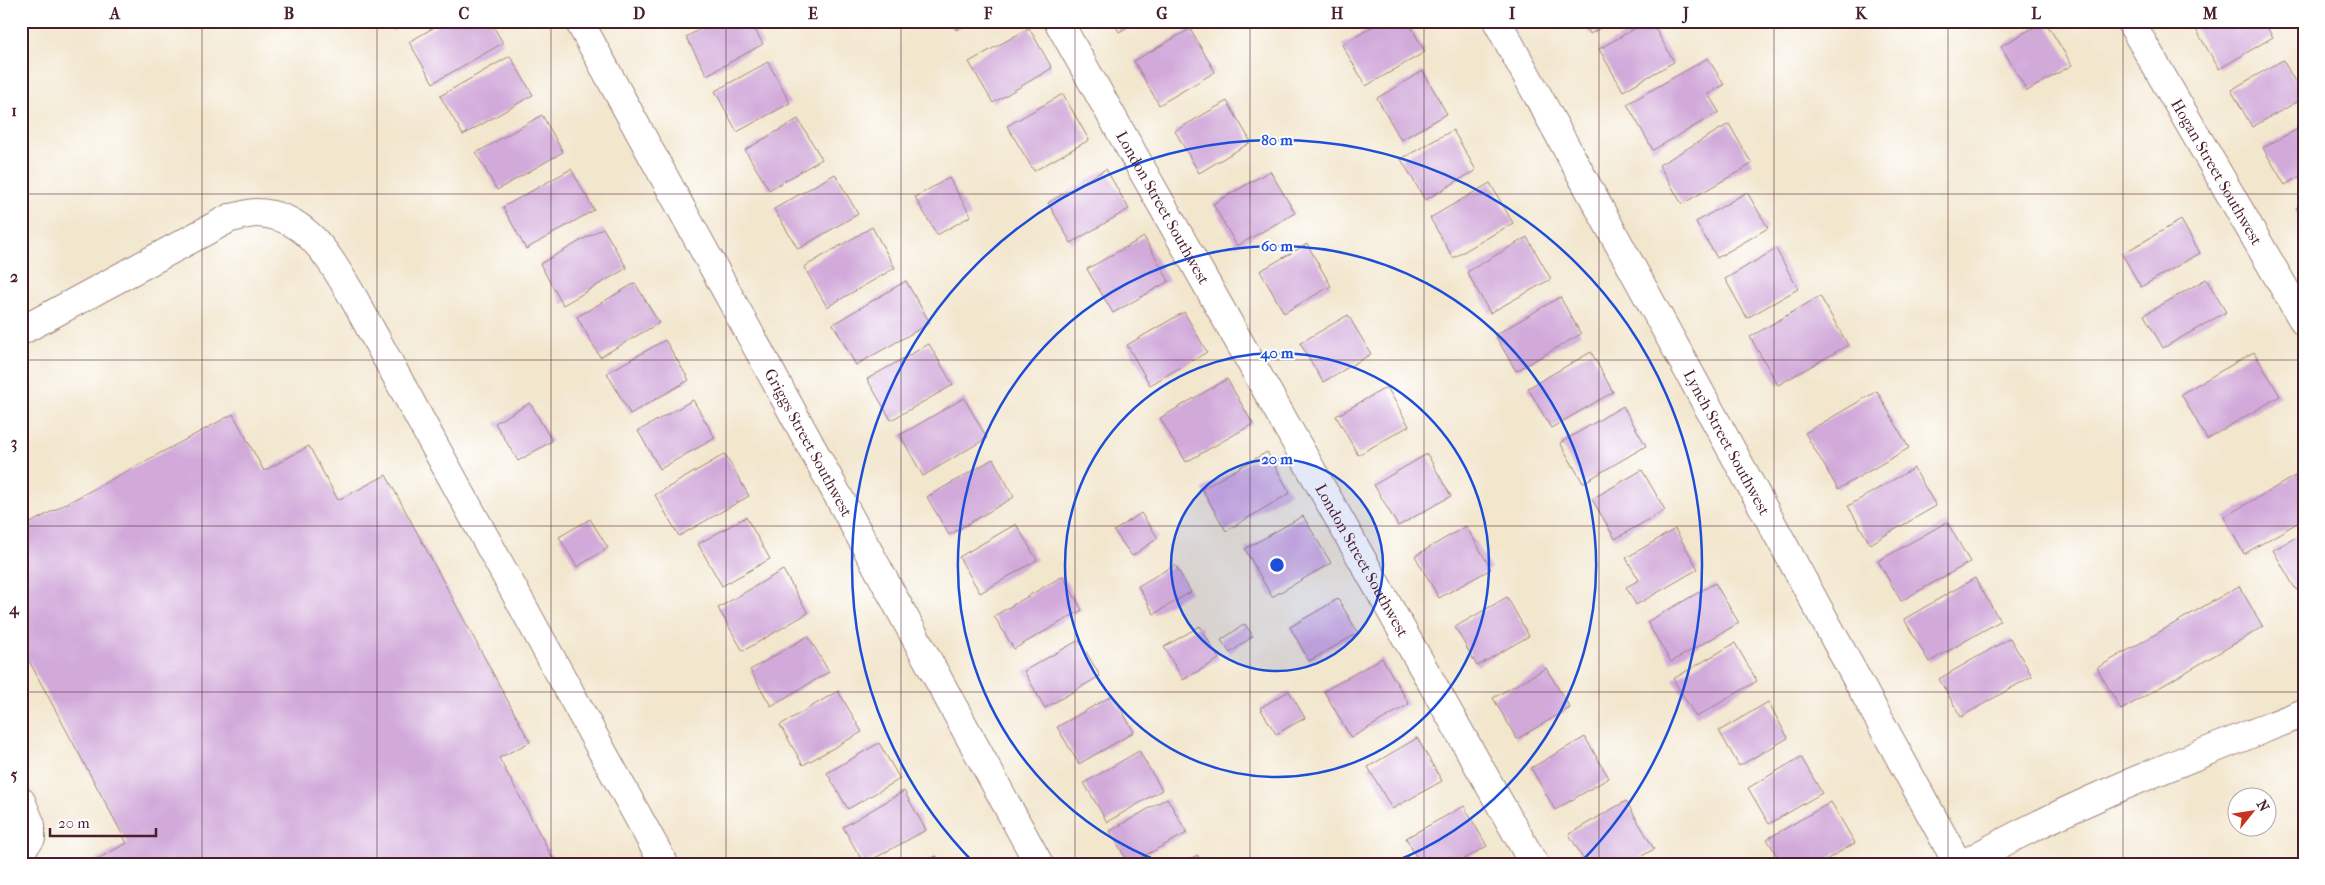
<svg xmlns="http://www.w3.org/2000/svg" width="2325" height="885" font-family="'IM FELL French Canon',serif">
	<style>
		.building { fill: #d2aada }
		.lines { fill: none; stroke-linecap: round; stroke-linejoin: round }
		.minor-casing { stroke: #9e827c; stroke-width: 30 }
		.minor { stroke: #fff; stroke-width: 28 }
		.grid { fill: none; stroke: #4a1f2b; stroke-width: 1; stroke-opacity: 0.55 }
		.ring { fill: none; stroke: #1d4ed8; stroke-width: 2.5 }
		.labels { text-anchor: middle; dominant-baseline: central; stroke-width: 4; stroke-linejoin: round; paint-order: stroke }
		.street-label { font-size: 16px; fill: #4a1f2b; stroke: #fff }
		.centre { fill: #1d4ed8; stroke: #fff; stroke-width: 2.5 }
		.ring-label { font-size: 15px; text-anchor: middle; font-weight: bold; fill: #1d4ed8; stroke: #fff; stroke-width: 4; stroke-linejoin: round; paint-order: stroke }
		.neatline { fill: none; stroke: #4a1f2b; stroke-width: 2 }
		.grid-label { font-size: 16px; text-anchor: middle; font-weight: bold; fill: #4a1f2b }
	</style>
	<rect width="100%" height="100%" fill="#fff"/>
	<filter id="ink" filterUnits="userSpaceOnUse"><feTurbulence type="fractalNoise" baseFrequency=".02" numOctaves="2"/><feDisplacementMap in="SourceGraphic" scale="10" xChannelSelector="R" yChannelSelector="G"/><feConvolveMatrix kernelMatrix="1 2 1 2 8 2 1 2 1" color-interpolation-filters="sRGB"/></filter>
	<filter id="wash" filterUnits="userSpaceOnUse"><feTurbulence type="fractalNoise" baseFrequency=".0096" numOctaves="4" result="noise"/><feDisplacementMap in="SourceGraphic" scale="20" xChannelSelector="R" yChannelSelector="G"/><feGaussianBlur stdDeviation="1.12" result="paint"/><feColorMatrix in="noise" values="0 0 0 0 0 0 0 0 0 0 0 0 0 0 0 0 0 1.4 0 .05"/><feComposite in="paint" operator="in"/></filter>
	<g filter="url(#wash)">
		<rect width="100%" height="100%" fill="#f2e6cd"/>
		<g id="blocks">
			<path class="building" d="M 389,21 L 409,21 L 394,30 Z
				M 445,21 L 490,21 L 503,43 L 433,83 L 409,42 Z
				M 715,21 L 750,21 L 763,44 L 707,75 L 686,37 Z
				M 951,21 L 970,21 L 956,30 Z
				M 1113,21 L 1138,21 L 1119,32 Z
				M 1327,21 L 1341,21 L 1331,27 Z
				M 1382,21 L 1408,21 L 1425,52 L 1366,86 L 1342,45 Z
				M 1583,21 L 1612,21 L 1590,34 Z
				M 1648,21 L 1651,21 L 1674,62 L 1623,91 L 1599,49 Z
				M 2045,21 L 2072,65 L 2027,91 L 2001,46 Z
				M 2208,21 L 2263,21 L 2273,37 L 2219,69 L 2195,28 Z
				M 1029,28 L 1052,68 L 993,103 L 969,62 Z
				M 1190,29 L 1215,72 L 1159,105 L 1134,61 Z
				M 510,56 L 533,95 L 463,135 L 440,96 Z
				M 1708,58 L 1724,85 L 1708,94 L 1719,112 L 1653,150 L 1627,104 Z
				M 2283,60 L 2304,98 L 2252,127 L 2231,90 Z
				M 768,62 L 790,103 L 737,132 L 715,91 Z
				M 1423,71 L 1447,114 L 1401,140 L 1377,98 Z
				M 1063,94 L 1089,140 L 1034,171 L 1007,126 Z
				M 1227,101 L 1251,142 L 1199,173 L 1175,131 Z
				M 542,115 L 563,152 L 497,190 L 476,153 Z
				M 798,119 L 822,159 L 769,190 L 745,150 Z
				M 1729,124 L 1752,164 L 1682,204 L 1659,165 Z
				M 2304,125 L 2304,174 L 2285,185 L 2263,148 Z
				M 1453,130 L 1476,170 L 1425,200 L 1401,159 Z
				M 571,169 L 594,210 L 526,249 L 503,207 Z
				M 1106,169 L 1129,209 L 1071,243 L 1048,203 Z
				M 1270,171 L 1295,213 L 1237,246 L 1213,204 Z
				M 835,174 L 858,214 L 798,249 L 774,209 Z
				M 949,178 L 971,216 L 937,235 L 915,197 Z
				M 1490,183 L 1513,223 L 1453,258 L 1430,218 Z
				M 1747,192 L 1768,228 L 1717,258 L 1696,222 Z
				M 2304,204 L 2304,221 L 2296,208 Z
				M 2181,220 L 2200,253 L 2141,287 L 2122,254 Z
				M 872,227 L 895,268 L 827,307 L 804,267 Z
				M 603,228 L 627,268 L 563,305 L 540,264 Z
				M 1144,237 L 1169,281 L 1113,313 L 1087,269 Z
				M 1527,237 L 1551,279 L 1490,313 L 1467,272 Z
				M 1307,244 L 1331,286 L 1284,313 L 1260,271 Z
				M 1776,249 L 1798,289 L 1747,318 L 1725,279 Z
				M 2206,279 L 2226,312 L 2163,348 L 2144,315 Z
				M 906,281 L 930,323 L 856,365 L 833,324 Z
				M 635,283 L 659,323 L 600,357 L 577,317 Z
				M 1820,296 L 1848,345 L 1778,385 L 1750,337 Z
				M 1560,297 L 1581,334 L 1516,371 L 1495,335 Z
				M 1184,312 L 1207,352 L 1150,385 L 1127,345 Z
				M 1348,315 L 1371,354 L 1323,382 L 1300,343 Z
				M 665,340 L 689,380 L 630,414 L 607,373 Z
				M 929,344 L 953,385 L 891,420 L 867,379 Z
				M 1591,352 L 1613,392 L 1551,428 L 1528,388 Z
				M 2254,352 L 2280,396 L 2207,439 L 2181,394 Z
				M 1227,379 L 1253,424 L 1186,462 L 1160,418 Z
				M 1387,387 L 1409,426 L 1358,455 L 1336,416 Z
				M 1877,391 L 1909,448 L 1838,489 L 1805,433 Z
				M 964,398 L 987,438 L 923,476 L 900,435 Z
				M 693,400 L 715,438 L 660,469 L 638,431 Z
				M 530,403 L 552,441 L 518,461 L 495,423 Z
				M 1623,406 L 1646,446 L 1583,483 L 1560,443 Z
				M 233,414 L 264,471 L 309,446 L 338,500 L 386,475 L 530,742 L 499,758 L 556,864 L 88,864 L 127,843 L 21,646 L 21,528 Z
				M 1267,452 L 1290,493 L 1226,531 L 1202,489 Z
				M 725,454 L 749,496 L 679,536 L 655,495 Z
				M 1427,454 L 1451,496 L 1398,526 L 1374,485 Z
				M 993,459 L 1014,497 L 949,535 L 927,497 Z
				M 1914,468 L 1936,506 L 1870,544 L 1848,506 Z
				M 1642,470 L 1665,510 L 1615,539 L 1592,499 Z
				M 2300,473 L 2304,479 L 2304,519 L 2244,554 L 2224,517 Z
				M 1141,513 L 1158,538 L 1132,556 L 1114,531 Z
				M 1303,516 L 1331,563 L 1272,597 L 1245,549 Z
				M 746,517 L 770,559 L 722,586 L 698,544 Z
				M 590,519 L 608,548 L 577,567 L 559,537 Z
				M 1947,522 L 1970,562 L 1901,601 L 1878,561 Z
				M 1016,524 L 1037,560 L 980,593 L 959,557 Z
				M 1466,526 L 1491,569 L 1439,598 L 1415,556 Z
				M 1675,529 L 1698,569 L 1636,605 L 1626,587 L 1639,580 L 1626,558 Z
				M 2304,533 L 2304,585 L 2296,590 L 2273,550 Z
				M 1175,565 L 1191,592 L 1154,614 L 1138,586 Z
				M 783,570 L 808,613 L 743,651 L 718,608 Z
				M 1063,576 L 1082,610 L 1014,649 L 994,616 Z
				M 1975,578 L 2000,621 L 1929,662 L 1904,619 Z
				M 1715,583 L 1739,623 L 1671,662 L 1647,622 Z
				M 2239,586 L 2263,627 L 2121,710 L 2097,668 Z
				M 1507,597 L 1529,636 L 1477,666 L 1455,627 Z
				M 1338,599 L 1358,633 L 1309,661 L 1290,627 Z
				M 1245,624 L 1253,636 L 1230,653 L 1221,640 Z
				M 1200,626 L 1219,659 L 1183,680 L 1164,647 Z
				M 808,636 L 829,672 L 771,706 L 750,670 Z
				M 2010,638 L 2032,676 L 1961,717 L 1939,679 Z
				M 1079,640 L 1100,676 L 1045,708 L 1024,671 Z
				M 1735,643 L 1757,681 L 1696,717 L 1673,679 Z
				M 1382,658 L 1409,704 L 1351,738 L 1324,691 Z
				M 1546,668 L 1570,708 L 1517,739 L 1493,698 Z
				M 838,691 L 862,732 L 803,765 L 780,725 Z
				M 1289,691 L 1305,718 L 1276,734 L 1260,708 Z
				M 1113,695 L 1134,732 L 1079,764 L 1057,727 Z
				M 1768,702 L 1788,738 L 1739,766 L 1719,731 Z
				M 1585,737 L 1609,778 L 1555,810 L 1531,768 Z
				M 1417,738 L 1442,781 L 1392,809 L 1368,767 Z
				M 879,743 L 900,779 L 848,809 L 827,773 Z
				M 1139,751 L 1162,790 L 1107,822 L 1084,783 Z
				M 1801,757 L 1822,793 L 1769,824 L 1748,788 Z
				M 904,791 L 926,830 L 864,864 L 843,827 Z
				M 1167,798 L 1187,833 L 1129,864 L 1110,831 Z
				M 1626,801 L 1654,849 L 1628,864 L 1586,864 L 1569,834 Z
				M 1831,802 L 1855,843 L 1819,864 L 1782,864 L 1767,839 Z
				M 1464,806 L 1487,846 L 1456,864 L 1420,864 L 1406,838 Z
				M 1197,855 L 1202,864 L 1182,864 Z
				M 936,856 L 941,864 L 923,864 Z"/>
		</g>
	</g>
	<g filter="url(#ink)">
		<use href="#blocks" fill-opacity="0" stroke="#9e827c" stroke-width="1"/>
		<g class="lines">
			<defs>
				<g id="minor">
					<path id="s1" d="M 579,21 L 1039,864"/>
					<path id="s2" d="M 1058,21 L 1534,864"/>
					<path id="s3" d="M 1497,21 L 1958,864"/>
					<path id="s4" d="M 2130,21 L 2304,322"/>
					<path d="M 21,331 L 230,218 C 238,217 248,213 256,213 C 307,214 330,259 353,297 L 664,864"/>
					<path d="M 21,801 L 31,825 L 31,838 L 21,850"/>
					<path d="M 1964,864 C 2072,802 2188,759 2304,713"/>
				</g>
			</defs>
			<use href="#minor" class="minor-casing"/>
			<use href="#minor" class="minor"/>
		</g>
	</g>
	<path class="grid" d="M 202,21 L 202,864M 377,21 L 377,864M 551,21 L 551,864M 726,21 L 726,864M 901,21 L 901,864M 1075,21 L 1075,864M 1250,21 L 1250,864M 1424,21 L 1424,864M 1599,21 L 1599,864M 1774,21 L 1774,864M 1948,21 L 1948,864M 2123,21 L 2123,864M 21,194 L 2304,194M 21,360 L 2304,360M 21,526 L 2304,526M 21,692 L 2304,692"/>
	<circle cx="1277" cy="565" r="106" fill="#1d4ed8" fill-opacity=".12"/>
	<g class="ring">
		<circle cx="1277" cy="565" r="106"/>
		<circle cx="1277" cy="565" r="212"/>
		<path d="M1163 863A319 319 0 1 1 1391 863"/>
		<path d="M974 863A425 425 0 1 1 1580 863"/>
	</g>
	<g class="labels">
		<g class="street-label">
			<text stroke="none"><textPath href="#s4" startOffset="174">Hogan Street Southwest</textPath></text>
			<text stroke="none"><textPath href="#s2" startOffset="214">London Street Southwest</textPath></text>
			<text stroke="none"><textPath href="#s1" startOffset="480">Griggs Street Southwest</textPath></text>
			<text stroke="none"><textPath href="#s3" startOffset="480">Lynch Street Southwest</textPath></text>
			<text stroke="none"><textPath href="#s2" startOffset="619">London Street Southwest</textPath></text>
		</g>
	</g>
	<circle cx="1277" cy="565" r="8" class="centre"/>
	<g class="ring-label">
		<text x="1277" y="145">80 m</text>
		<text x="1277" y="251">60 m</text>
		<text x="1277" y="358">40 m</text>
		<text x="1277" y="464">20 m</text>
	</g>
	<rect width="2325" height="885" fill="none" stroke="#fff" stroke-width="55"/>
	<g transform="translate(2252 812) rotate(60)"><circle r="24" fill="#ffffff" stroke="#b7a5aa"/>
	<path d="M0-4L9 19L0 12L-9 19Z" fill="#c8321e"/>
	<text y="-8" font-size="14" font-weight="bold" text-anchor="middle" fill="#4a1f2b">N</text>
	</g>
	<path d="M50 828v8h106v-8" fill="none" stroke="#4a1f2b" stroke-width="2.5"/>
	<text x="58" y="828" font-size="15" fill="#4a1f2b" stroke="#ffffff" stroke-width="4" paint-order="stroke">20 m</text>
	<rect x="28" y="28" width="2270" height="830" class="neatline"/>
	<g class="grid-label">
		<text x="115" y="19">A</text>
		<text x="289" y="19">B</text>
		<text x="464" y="19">C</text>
		<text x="639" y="19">D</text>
		<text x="813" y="19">E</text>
		<text x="988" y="19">F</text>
		<text x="1162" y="19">G</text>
		<text x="1337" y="19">H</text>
		<text x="1512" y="19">I</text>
		<text x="1686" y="19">J</text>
		<text x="1861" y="19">K</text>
		<text x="2036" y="19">L</text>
		<text x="2210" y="19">M</text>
		<text x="14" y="116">1</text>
		<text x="14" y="282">2</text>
		<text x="14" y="448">3</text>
		<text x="14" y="614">4</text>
		<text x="14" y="780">5</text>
	</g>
</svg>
